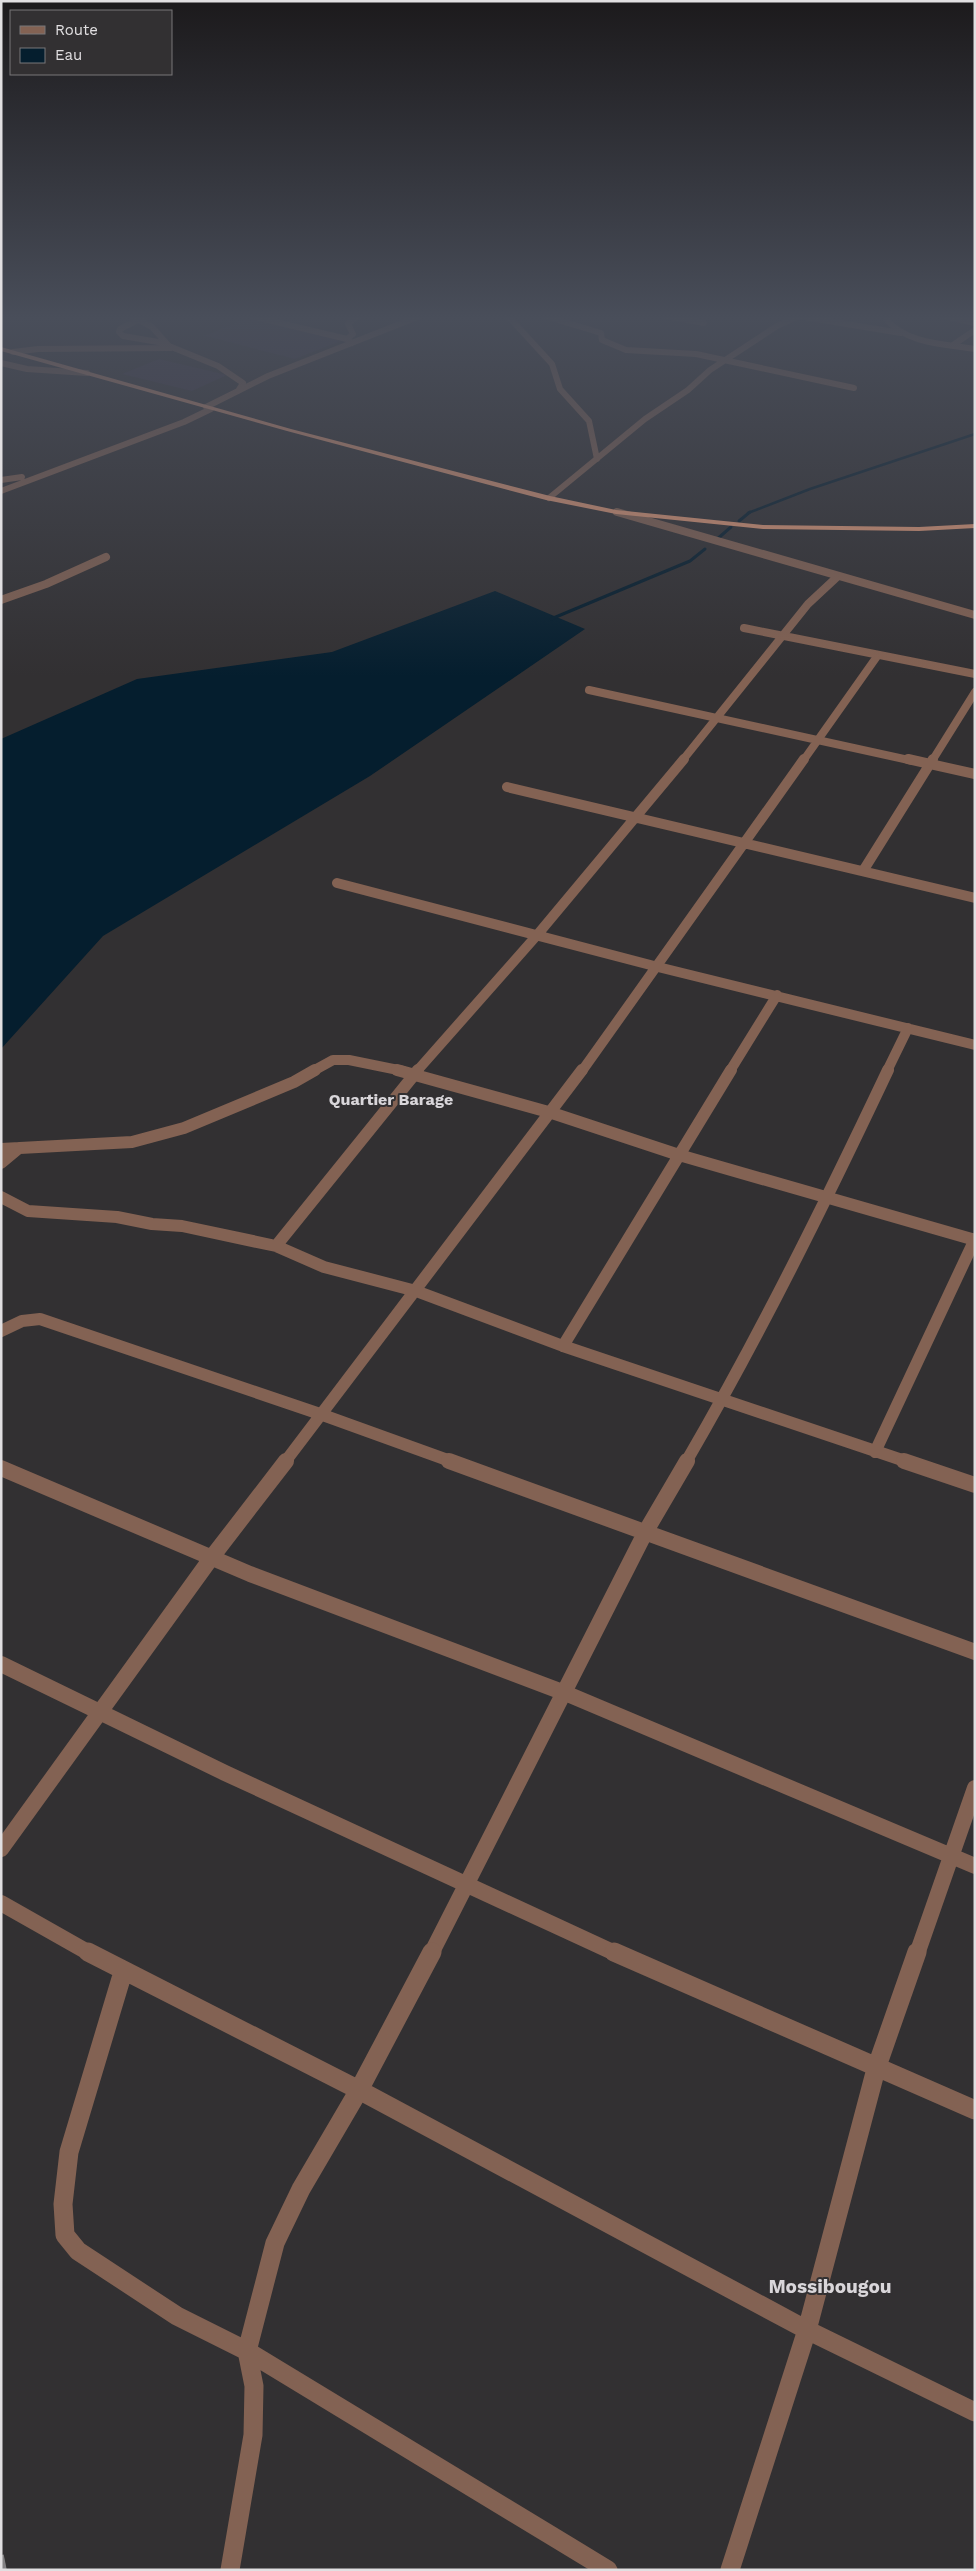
<svg xmlns="http://www.w3.org/2000/svg" width="976" height="2571" font-family="'Work Sans',sans-serif">
	<style>
		.commercial { fill: #3c3445 }
		.water { fill: #051e2e }
		.lines { fill: none; stroke-linecap: round; stroke-linejoin: round }
		.stream-far1 { stroke: #051e2e; stroke-width: 2.5 }
		.stream { stroke: #051e2e; stroke-width: 3 }
		.minor-far5 { stroke: #836253; stroke-width: 6 }
		.minor-far4 { stroke: #836253; stroke-width: 8 }
		.minor-far3 { stroke: #836253; stroke-width: 10 }
		.minor-far2 { stroke: #836253; stroke-width: 12 }
		.minor-far1 { stroke: #836253; stroke-width: 16 }
		.minor { stroke: #836253; stroke-width: 19 }
		.trunk { fill: #e59b78; fill-rule: evenodd }
		.rail { stroke: #838183; stroke-width: 5.5; stroke-dasharray: 16 8; stroke-linecap: butt }
		.labels { text-anchor: middle; dominant-baseline: central; stroke-width: 4; stroke-linejoin: round; paint-order: stroke }
		.neighbourhood-label { font-size: 16px; font-weight: bold; fill: #d9d6da; stroke: #323032 }
		.near-neighbourhood-label { font-size: 19px; font-weight: bold; fill: #d9d6da; stroke: #323032 }
	</style>
	<rect width="100%" height="100%" fill="#323032"/>
	<path class="commercial" d="M 251,317 L 343,340 L 295,359 L 202,335 L 206,335 Z
		M 159,359 L 227,375 L 192,391 L 122,374 Z"/>
	<path class="water" d="M 495,591 L 585,629 L 370,776 L 103,936 L 1,1049 L 1,739 L 137,679 L 332,652 Z"/>
	<g class="lines">
		<path class="stream-far1" d="M 748,513 L 810,489 L 975,434"/>
		<path class="stream" d="M 739,521 L 750,512
			M 716,540 L 731,527
			M 551,619 L 690,561 L 705,549"/>
		<path class="minor-far5" d="M 132,316 L 152,327 L 169,346 L 218,366 L 243,383 L 238,391
			M 251,316 L 347,339 L 352,343
			M 508,316 L 552,364 L 560,389 L 589,421 L 597,459
			M 545,316 L 601,333 L 602,340 L 626,350 L 696,354 L 854,388
			M 666,316 L 704,323
			M 798,316 L 901,333
			M 889,316 L 886,319 C 906,344 946,344 975,349
			M 943,316 L 975,323
			M 142,318 L 120,329 L 119,332 L 123,336 L 164,343
			M 347,339 L 353,334 L 348,324 L 357,316
			M 953,345 L 975,330
			M 13,352 L 38,349 L 171,348
			M 1,363 L 27,369 L 87,373
			M 206,407 L 268,376 L 420,316
			M 1,480 L 22,477
			M 1,491 L 184,422 L 211,409
			M 549,498 L 645,419 L 688,390 L 710,370 L 777,326 L 799,316
			M 616,512 L 621,513"/>
		<path class="minor-far4" d="M 617,512 L 975,615
			M 1,600 L 46,584 L 106,557
			M 744,628 L 975,674
			M 589,690 L 913,761
			M 682,761 L 808,604 L 837,577
			M 803,761 L 878,655
			M 932,761 L 975,692"/>
		<path class="minor-far3" d="M 908,759 L 975,774
			M 507,787 L 975,898
			M 863,871 L 933,759
			M 337,883 L 658,967 L 975,1045
			M 313,1071 L 333,1060 L 349,1060 L 403,1071
			M 417,1071 L 538,934 L 684,759
			M 582,1071 L 804,759
			M 730,1071 L 777,995
			M 887,1071 L 908,1028"/>
		<path class="minor-far2" d="M 397,1070 L 552,1113 L 679,1155 L 975,1240
			M 1,1149 L 132,1142 L 184,1128 L 294,1082 L 315,1070
			M 1,1163 L 19,1148
			M 1,1197 L 28,1211 L 117,1217 L 152,1224 L 182,1226 L 276,1246 L 324,1267 L 416,1291 L 563,1346 L 908,1462
			M 276,1246 L 418,1070
			M 1,1331 L 22,1321 L 40,1319 L 320,1414 L 453,1462
			M 563,1346 L 731,1070
			M 875,1452 L 975,1239
			M 285,1462 L 582,1070
			M 686,1462 C 760,1335 825,1203 888,1070"/>
		<path class="minor-far1" d="M 449,1461 L 975,1652
			M 904,1461 L 975,1485
			M 1,1468 L 250,1574 L 565,1693 L 975,1866
			M 1,1664 L 225,1773 L 617,1954
			M 1,1849 L 212,1557 L 286,1461
			M 1,1903 L 91,1954
			M 431,1954 L 646,1531 L 687,1461
			M 917,1954 L 975,1788"/>
		<path class="minor" d="M 88,1952 L 359,2090 L 807,2330 L 975,2412
			M 614,1952 L 975,2110
			M 123,1972 L 69,2152 L 63,2204 L 65,2235 L 78,2251 L 177,2316 L 247,2351 L 608,2570
			M 230,2570 L 253,2435 L 254,2386 L 247,2351 L 275,2243 L 301,2189 L 359,2090 L 432,1952
			M 730,2570 L 807,2330 L 876,2069 L 917,1952"/>
		<path class="trunk" d="M 1,347 L 291,429 L 550,496 L 616,510 L 763,525 L 919,527 L 975,524 L 975,528 L 919,531 L 763,529 L 616,514 L 546,500 L 287,431 L 1,351 Z"/>
		<path class="rail" d="M 1,2555 L 4,2570"/>
	</g>
	<linearGradient id="sky" x2="0" y2="1"><stop stop-color="#1c1a1c"/><stop offset="0.47" stop-color="#494e5a"/><stop offset="1" stop-color="#494e5a" stop-opacity="0"/></linearGradient>
	<rect width="976" height="676" fill="url(#sky)"/>
	<g class="labels">
		<g class="neighbourhood-label">
			<text x="391" y="1099">Quartier Barage</text>
		</g>
		<g class="near-neighbourhood-label">
			<text x="830" y="2286">Mossibougou</text>
		</g>
	</g>
	<rect width="976" height="2571" fill="none" stroke="#e1dfe1" stroke-width="5"/>
	<rect x="10" y="10" width="162" height="65" fill="#323032" stroke="#787678"/>
	<rect x="20" y="26" width="25" height="8" fill="#836253" stroke="#787678"/>
	<text x="55" y="35" font-size="15" fill="#e1dfe1">Route</text>
	<rect x="20" y="48" width="25" height="15" fill="#051e2e" stroke="#787678"/>
	<text x="55" y="60" font-size="15" fill="#e1dfe1">Eau</text>
</svg>
